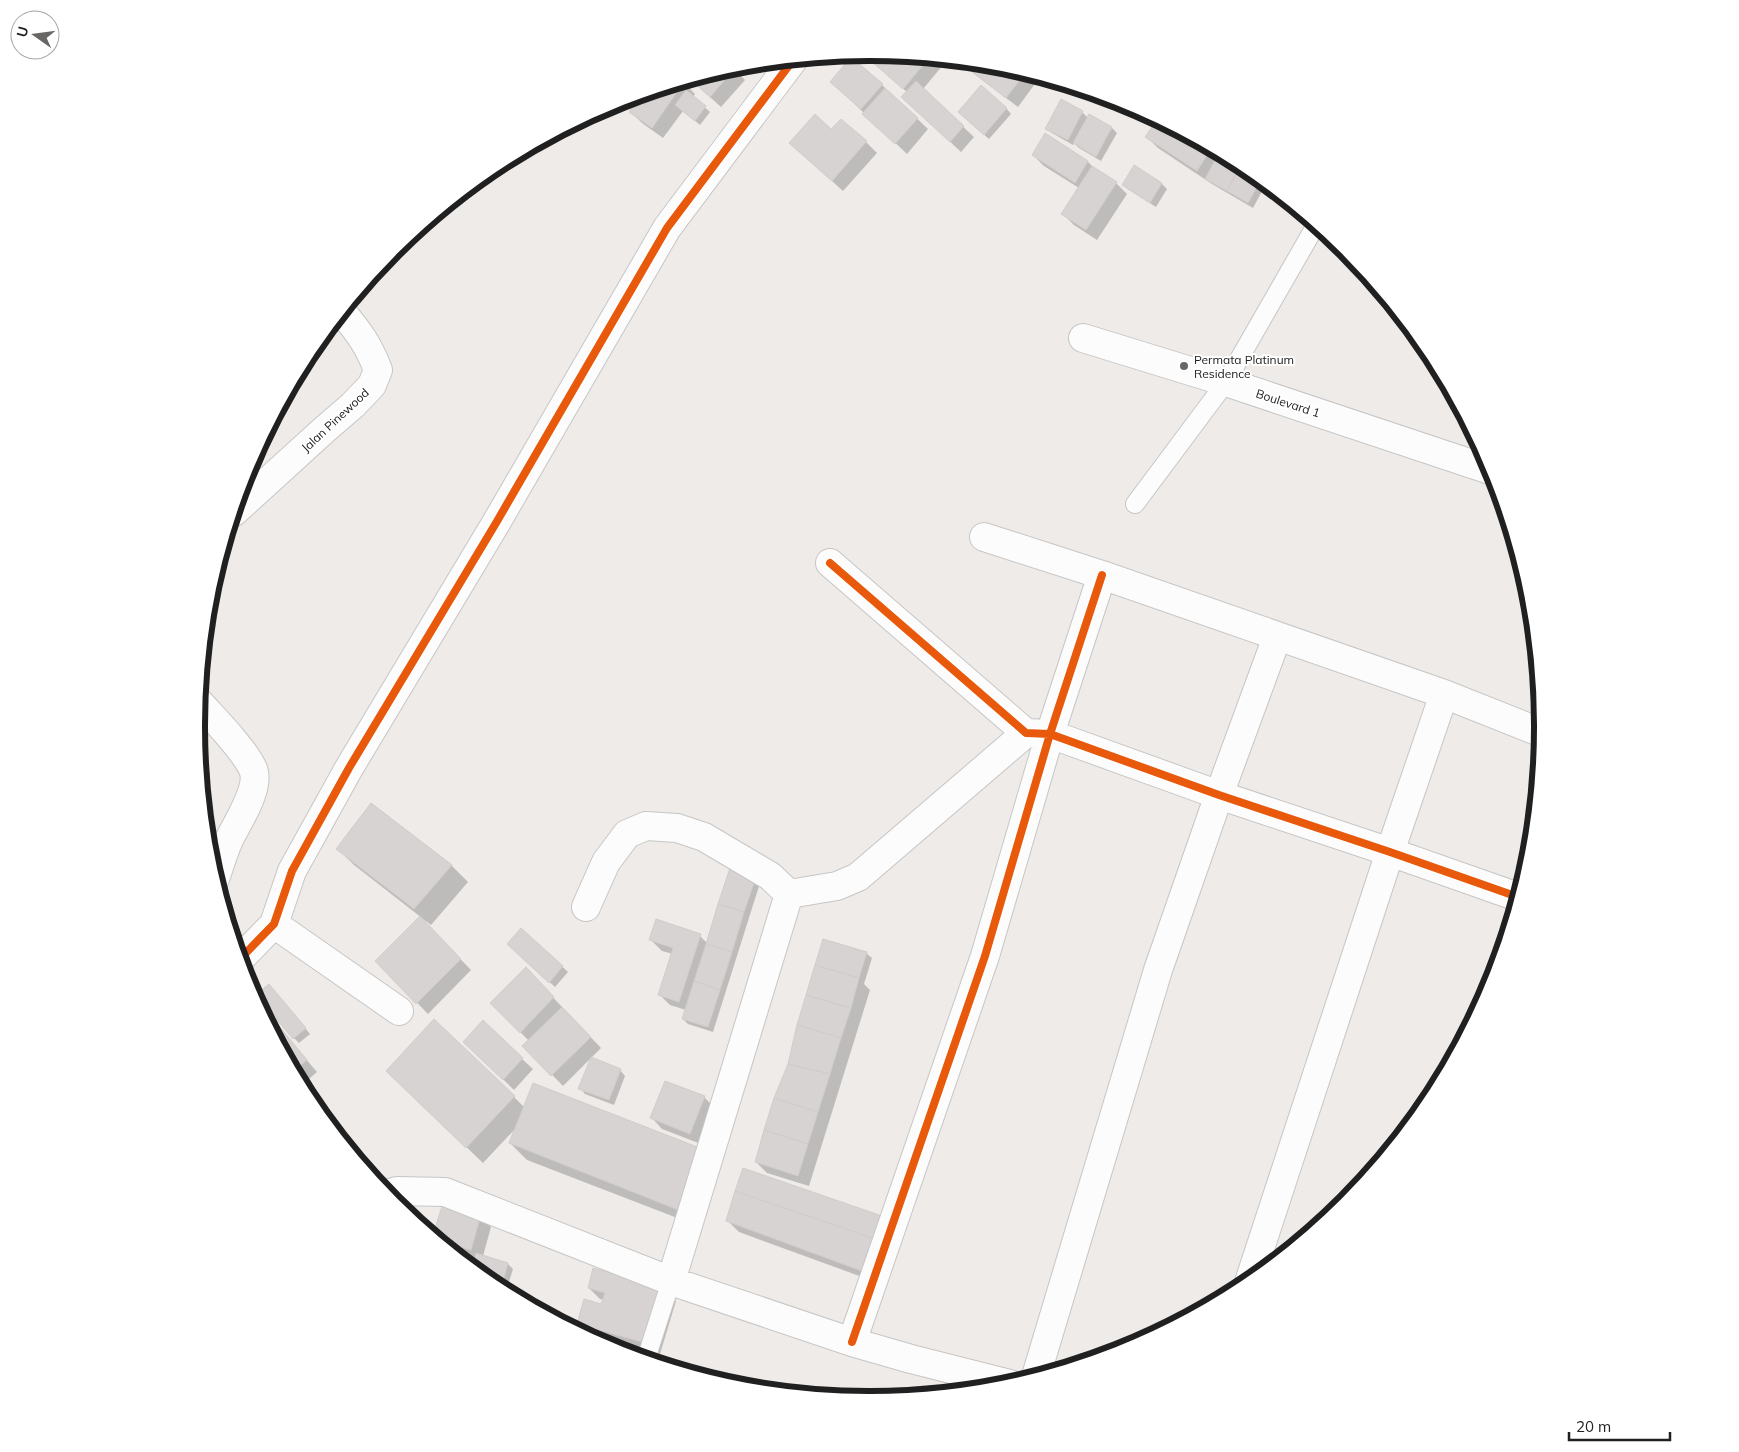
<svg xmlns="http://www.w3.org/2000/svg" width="1739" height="1452" font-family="Mulish,sans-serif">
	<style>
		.shadow { fill: #0003 }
		.building { fill: #d7d3d2; stroke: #d2ccca }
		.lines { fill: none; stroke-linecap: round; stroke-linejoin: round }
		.service-casing { stroke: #c7c6c5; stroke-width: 20 }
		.minor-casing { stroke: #c7c6c5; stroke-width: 30 }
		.service { stroke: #fcfcfc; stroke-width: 18 }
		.minor { stroke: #fcfcfc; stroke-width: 28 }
		.cycleway-casing { stroke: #fff; stroke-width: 11 }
		.cycleway { stroke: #e8590c; stroke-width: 8 }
		.poi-dot { fill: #686766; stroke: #fff; stroke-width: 2 }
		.labels { text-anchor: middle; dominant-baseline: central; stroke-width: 4; stroke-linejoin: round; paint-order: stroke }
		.poi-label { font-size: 12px; fill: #202020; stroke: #fff; text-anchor: start }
		.street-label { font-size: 12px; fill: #202020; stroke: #fff }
		.rim { fill: none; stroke: #202020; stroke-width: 6 }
	</style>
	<rect width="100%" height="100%" fill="#eeebe9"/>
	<path class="shadow" d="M 878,53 L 937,59 L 943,65 L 923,89 L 974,137 L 961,152 L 914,108 L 907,92 L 883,71 Z
		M 957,61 L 1001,66 L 1040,77 L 1018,107 Z
		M 732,67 L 745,80 L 721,107 L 691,80 Z
		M 683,82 L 695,94 L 693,97 L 710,112 L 700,125 L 683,111 L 663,138 L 642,123 L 631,112 L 644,94 Z
		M 882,85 L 928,129 L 907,154 L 843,93 Z
		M 1006,108 L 1011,114 L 989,139 L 964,117 Z
		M 1082,112 L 1088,118 L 1089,116 L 1112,128 L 1117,133 L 1101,161 L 1079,148 L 1074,143 L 1073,145 L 1052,133 L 1047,128 Z
		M 1158,120 L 1244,166 L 1266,184 L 1253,208 L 1212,184 L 1158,148 L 1147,137 Z
		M 831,131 L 866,142 L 877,153 L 843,191 L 802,154 Z
		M 1046,135 L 1088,162 L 1096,170 L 1116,183 L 1127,194 L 1097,240 L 1074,225 L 1063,214 L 1079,188 L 1044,166 L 1033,155 Z
		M 1134,167 L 1162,184 L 1167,189 L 1156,207 L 1128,189 L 1123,184 Z
		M 371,804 L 452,866 L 468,882 L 431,925 L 354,865 L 338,849 Z
		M 755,878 L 760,883 L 713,1032 L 688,1024 L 683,1019 L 686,1010 L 670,1005 L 659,994 L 673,954 L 662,951 L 651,940 L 700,936 L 707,943 Z
		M 420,918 L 471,970 L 428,1014 L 376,961 Z
		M 521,929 L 568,972 L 555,987 L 513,949 Z
		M 866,953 L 872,958 L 864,984 L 870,990 L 809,1186 L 767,1173 L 756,1162 Z
		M 526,969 L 601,1048 L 563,1086 L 524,1046 L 529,1041 L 492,1003 Z
		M 274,991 L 310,1034 L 299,1043 L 294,1038 Z
		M 274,1022 L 317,1072 L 302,1085 L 270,1025 Z
		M 475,1052 L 522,1059 L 533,1069 L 514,1090 Z
		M 620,1070 L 625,1076 L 614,1105 L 585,1094 L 580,1088 Z
		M 404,1087 L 514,1097 L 524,1107 L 704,1151 L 721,1167 L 698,1226 L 527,1160 L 510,1143 L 516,1128 L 483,1163 Z
		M 704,1097 L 715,1108 L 701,1144 L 662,1129 L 652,1118 Z
		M 480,1216 L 491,1227 L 483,1256 L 508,1264 L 513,1269 L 506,1292 L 495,1286 L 473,1267 L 475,1259 L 454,1252 L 434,1236 Z
		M 882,1218 L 873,1281 L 739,1232 L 728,1221 Z
		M 589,1288 L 665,1290 L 676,1301 L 660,1354 L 590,1335 L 579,1324 L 602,1306 L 604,1300 L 600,1299 Z"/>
	<path class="building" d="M 876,53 L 929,58 L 903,89 L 870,60 Z
		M 851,57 L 883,84 L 861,109 L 830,82 Z
		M 958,61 L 1001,66 L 1025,73 L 1006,98 Z
		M 734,67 L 735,68 L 710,97 L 691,80 Z
		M 916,81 L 964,126 L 950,142 L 901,97 Z
		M 684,82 L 652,128 L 629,112 L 642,95 Z
		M 981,85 L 1007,108 L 984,135 L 958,112 Z
		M 885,88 L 918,118 L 895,144 L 862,114 Z
		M 686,90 L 706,106 L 695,121 L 675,105 Z
		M 1061,99 L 1083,111 L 1068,140 L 1045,129 Z
		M 815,114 L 831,129 L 841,119 L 867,141 L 832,181 L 789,143 Z
		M 1089,114 L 1112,127 L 1096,157 L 1073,143 Z
		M 1157,120 L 1211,149 L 1197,171 L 1145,137 Z
		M 1045,133 L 1088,161 L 1075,183 L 1032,155 Z
		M 1219,153 L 1241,165 L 1227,191 L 1205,179 Z
		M 1134,165 L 1162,183 L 1150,203 L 1122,185 Z
		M 1241,165 L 1261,180 L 1248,203 L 1227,191 Z
		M 1092,166 L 1117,182 L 1086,230 L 1061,214 Z
		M 371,803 L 452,865 L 414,909 L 336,849 Z
		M 730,868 L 756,877 L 744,912 L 718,904 Z
		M 718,904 L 744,912 L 732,952 L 706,944 Z
		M 420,916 L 461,959 L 416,1004 L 375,961 Z
		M 656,919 L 701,934 L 679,1002 L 658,995 L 673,948 L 649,940 Z
		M 521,928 L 563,966 L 549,983 L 507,944 Z
		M 823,939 L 867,952 L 859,978 L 815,965 Z
		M 706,944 L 732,952 L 720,990 L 694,981 Z
		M 815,965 L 859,978 L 851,1008 L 806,995 Z
		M 526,967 L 554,997 L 520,1033 L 490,1003 Z
		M 694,981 L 720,990 L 708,1027 L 682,1019 Z
		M 269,984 L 306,1028 L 293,1039 L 256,995 Z
		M 806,995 L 851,1008 L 841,1038 L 797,1025 Z
		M 562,1007 L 591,1037 L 551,1076 L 522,1046 Z
		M 434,1019 L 515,1096 L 466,1148 L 386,1071 Z
		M 274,1020 L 307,1060 L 294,1071 L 269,1024 Z
		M 483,1020 L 523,1058 L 503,1080 L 463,1042 Z
		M 797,1025 L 841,1038 L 830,1074 L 788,1064 Z
		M 591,1057 L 621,1069 L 609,1100 L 578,1089 Z
		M 788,1064 L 830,1074 L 818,1112 L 774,1098 Z
		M 665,1081 L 705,1096 L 690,1134 L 650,1118 Z
		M 533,1083 L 705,1150 L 681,1211 L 509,1143 Z
		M 774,1098 L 818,1112 L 808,1144 L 764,1130 Z
		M 764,1130 L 808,1144 L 798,1176 L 755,1162 Z
		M 743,1168 L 882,1216 L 875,1239 L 735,1191 Z
		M 735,1191 L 875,1239 L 862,1271 L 726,1221 Z
		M 443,1203 L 481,1215 L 471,1250 L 440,1241 L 433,1235 Z
		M 476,1253 L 508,1263 L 501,1289 L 472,1267 Z
		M 593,1268 L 665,1288 L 649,1344 L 577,1324 L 584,1299 L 601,1304 L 605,1293 L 588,1288 Z
		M 593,1338 L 631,1350 L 630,1354 L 612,1348 Z"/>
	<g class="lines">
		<defs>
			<path id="service" d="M 1135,504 L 1226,382 L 1316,225
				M 646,1359 L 671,1281"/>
			<path id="minor" d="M 1083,338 L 1226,382 L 1493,471
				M 234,512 L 324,430 L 353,405 L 372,385 L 378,370 C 369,346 359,332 342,312
				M 984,537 L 1102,575 L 1444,694 L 1542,733
				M 830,563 L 1026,733 L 1050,734 L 1219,795 L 1390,852 L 1518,897
				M 198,701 C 214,719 242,747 252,767 C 263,786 236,824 228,842 C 223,854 219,867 215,879
				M 789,894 L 837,886 L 858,877 L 1026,733
				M 586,907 L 606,862 L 627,834 L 646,826 L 677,828 L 704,837 L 770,876 L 789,894 L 671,1281
				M 274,924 L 399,1011
				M 240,959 L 274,924 L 292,871 L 349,768 L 496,523 L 667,228 L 793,60
				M 386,1194 L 397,1191 L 445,1192 L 671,1281 L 852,1342 L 911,1359 L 1010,1384
				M 1249,1282 L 1390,852 L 1444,694
				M 852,1342 L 985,956 L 1050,734 L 1102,575
				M 1036,1376 L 1158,970 L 1219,795 L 1277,637"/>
		</defs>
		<use href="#service" class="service-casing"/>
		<use href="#minor" class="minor-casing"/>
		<use href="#service" class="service"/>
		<use href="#minor" class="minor"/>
		<defs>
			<path id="cycleway" d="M 830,563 L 1026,733 L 1050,734 L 1219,795 L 1390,852 L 1518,897
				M 240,959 L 274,924 L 292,871 L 349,768 L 496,523 L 667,228 L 793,60
				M 852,1342 L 985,956 L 1050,734 L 1102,575"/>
		</defs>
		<use href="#cycleway" class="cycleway-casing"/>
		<use href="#cycleway" class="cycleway"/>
	</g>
	<circle class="poi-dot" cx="1184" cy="366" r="5"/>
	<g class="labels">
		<g class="poi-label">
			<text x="1194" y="359">Permata Platinum<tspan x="1194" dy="14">Residence</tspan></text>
		</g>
		<g class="street-label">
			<text transform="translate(1288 403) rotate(18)">Boulevard 1</text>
			<text transform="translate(335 420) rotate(-43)">Jalan Pinewood</text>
		</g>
	</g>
	<path d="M0 0H1739V1452H0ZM869 61H870A664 664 0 0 1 1534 725V727A664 664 0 0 1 870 1391H869A664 664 0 0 1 205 727V725A664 664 0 0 1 869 61Z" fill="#fff" fill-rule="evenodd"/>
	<path class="rim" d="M869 61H870A664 664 0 0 1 1534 725V727A664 664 0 0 1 870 1391H869A664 664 0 0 1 205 727V725A664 664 0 0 1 869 61Z"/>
	<g transform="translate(35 35) rotate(284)"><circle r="24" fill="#ffffff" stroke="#a6a6a6"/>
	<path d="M0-4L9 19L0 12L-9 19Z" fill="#686766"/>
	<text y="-8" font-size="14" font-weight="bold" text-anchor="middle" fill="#202020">U</text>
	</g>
	<path d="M1569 1432v8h101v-8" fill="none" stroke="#202020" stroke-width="2.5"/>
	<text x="1576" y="1432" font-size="15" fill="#202020" stroke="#ffffff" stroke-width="4" paint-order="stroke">20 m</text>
</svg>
